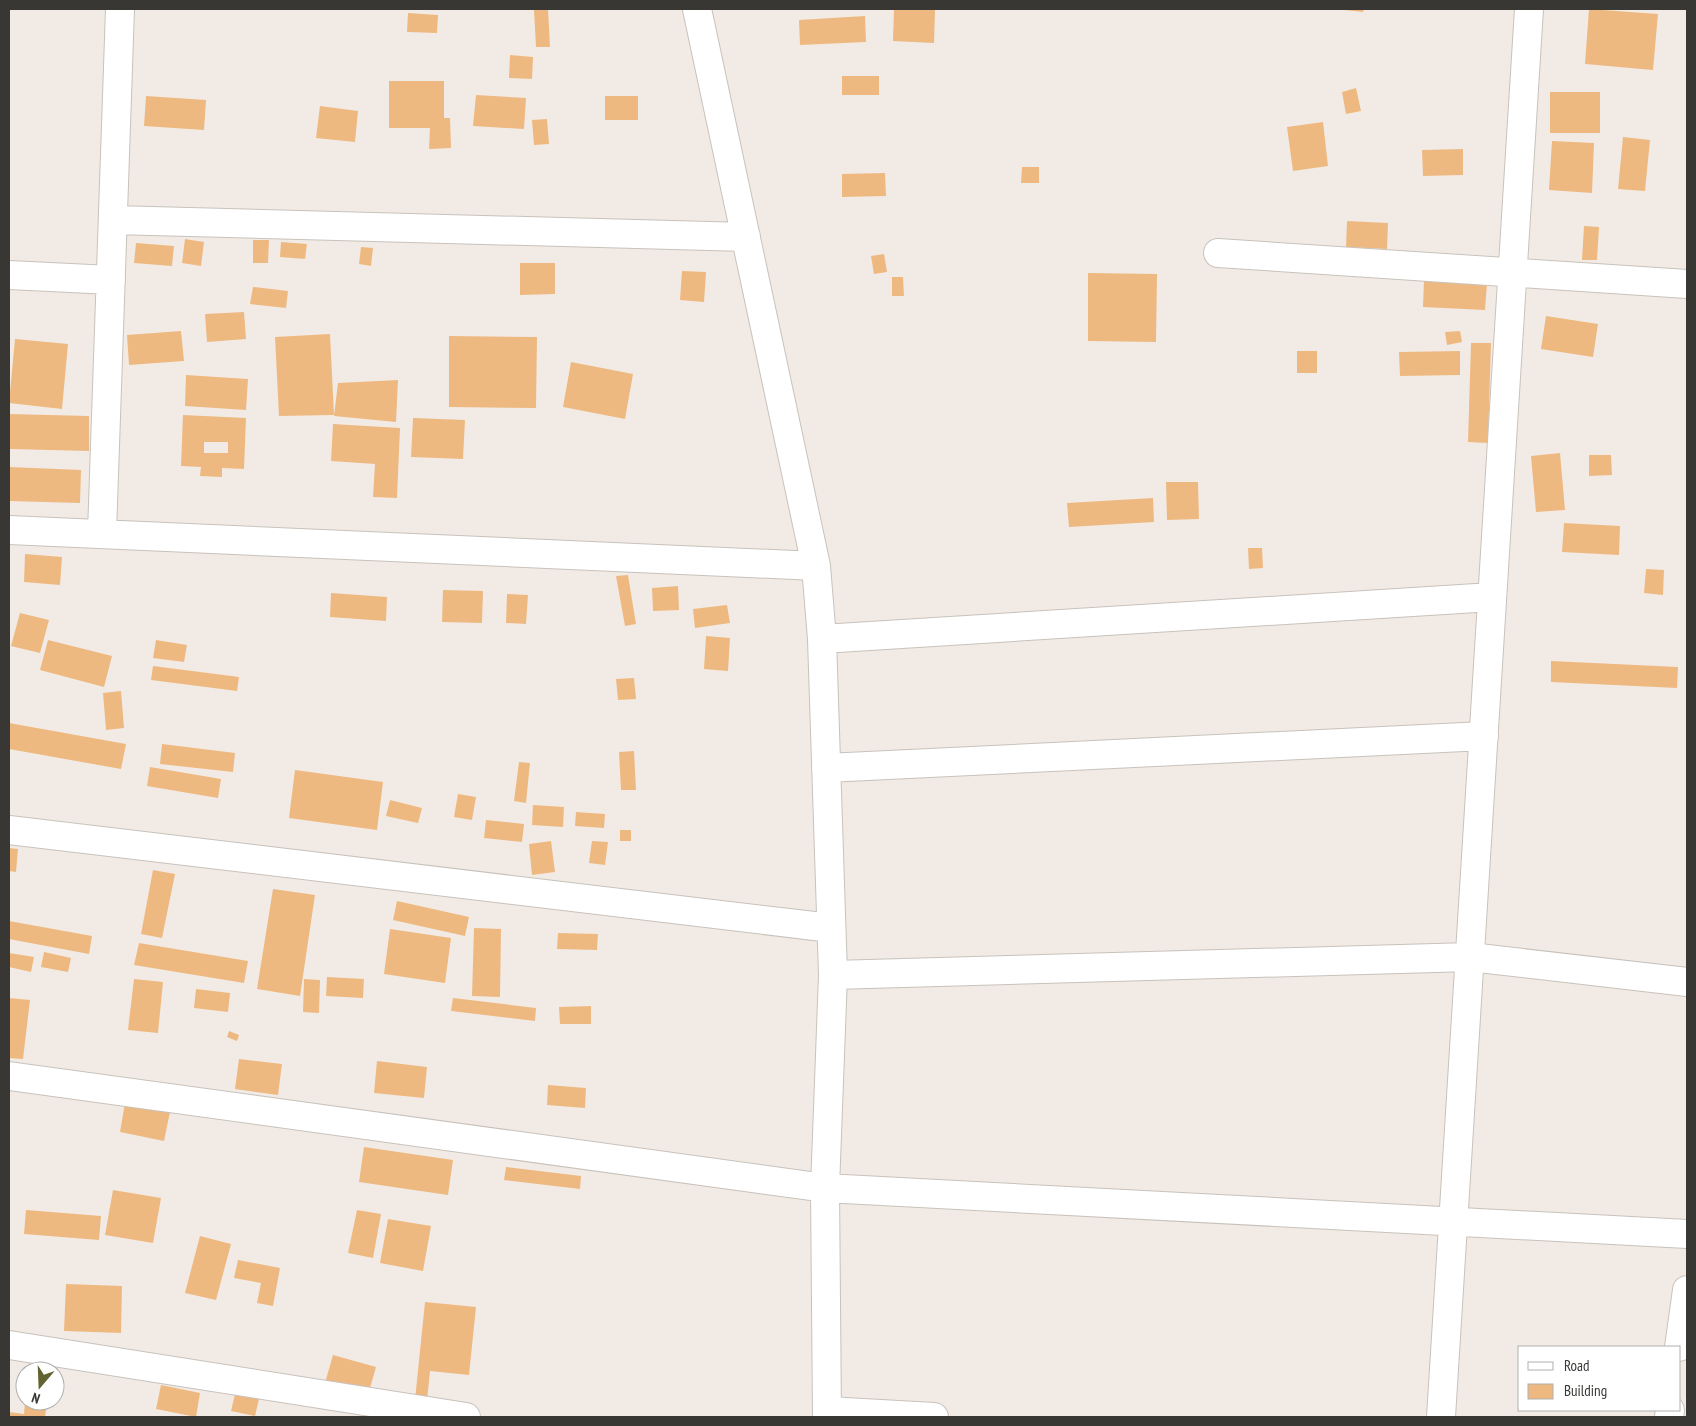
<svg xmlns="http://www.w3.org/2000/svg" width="1696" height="1426" font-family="'PT Sans Narrow',sans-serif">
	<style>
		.building { fill: #eeb980; fill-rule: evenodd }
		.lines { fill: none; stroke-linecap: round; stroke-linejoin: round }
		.minor-casing { stroke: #c8c2bc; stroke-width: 30 }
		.minor { stroke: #fff; stroke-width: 28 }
	</style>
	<rect width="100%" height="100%" fill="#f2ebe5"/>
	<path class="building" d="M 548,9 L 550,47 L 536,47 L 534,10 Z
		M 894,9 L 935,10 L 934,43 L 893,41 Z
		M 1344,9 L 1364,9 L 1363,12 L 1344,10 Z
		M 1589,9 L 1658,14 L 1653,70 L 1585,64 Z
		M 408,13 L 438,15 L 437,33 L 407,32 Z
		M 865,16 L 866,42 L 800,45 L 799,20 Z
		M 510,55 L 533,57 L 532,79 L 509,78 Z
		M 842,76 L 879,76 L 879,95 L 842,95 Z
		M 389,81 L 444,81 L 444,118 L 450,118 L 451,148 L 429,149 L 430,128 L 389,128 Z
		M 1356,88 L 1361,111 L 1346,114 L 1342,92 Z
		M 1550,92 L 1600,92 L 1600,133 L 1550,133 Z
		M 476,95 L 526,98 L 524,129 L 473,126 Z
		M 146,96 L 206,100 L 204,130 L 144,126 Z
		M 605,96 L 638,96 L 638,120 L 605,120 Z
		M 320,106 L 358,111 L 355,142 L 316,138 Z
		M 547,119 L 549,144 L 534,145 L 532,120 Z
		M 1323,122 L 1328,166 L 1293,171 L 1287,127 Z
		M 1623,137 L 1650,140 L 1645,191 L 1618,189 Z
		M 1552,141 L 1594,143 L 1592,193 L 1549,190 Z
		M 1463,149 L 1463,175 L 1423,176 L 1422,150 Z
		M 1022,167 L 1039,167 L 1039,183 L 1021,183 Z
		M 885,173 L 886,196 L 842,197 L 842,174 Z
		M 1347,221 L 1388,223 L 1387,249 L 1346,247 Z
		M 1584,226 L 1599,227 L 1597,260 L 1582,260 Z
		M 185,239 L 204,242 L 201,266 L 182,263 Z
		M 253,240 L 269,240 L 268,263 L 253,263 Z
		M 281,242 L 307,244 L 305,259 L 280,257 Z
		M 136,243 L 174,246 L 172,266 L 134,263 Z
		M 361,247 L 373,248 L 371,266 L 359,264 Z
		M 884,254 L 887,272 L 874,274 L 871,256 Z
		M 520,263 L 555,263 L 555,294 L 520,295 Z
		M 682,271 L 706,272 L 704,302 L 680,300 Z
		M 1088,273 L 1157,274 L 1156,342 L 1088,341 Z
		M 892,277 L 903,277 L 904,296 L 892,296 Z
		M 1424,280 L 1487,283 L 1485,310 L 1423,307 Z
		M 253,287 L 288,291 L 286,308 L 250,304 Z
		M 244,312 L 246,339 L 207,342 L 205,314 Z
		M 1546,316 L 1598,324 L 1593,357 L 1541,349 Z
		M 181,331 L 184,361 L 129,365 L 127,335 Z
		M 1460,331 L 1462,342 L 1447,345 L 1445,332 Z
		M 330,334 L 334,415 L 279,416 L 275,337 Z
		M 449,336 L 537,337 L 536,408 L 449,407 Z
		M 15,339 L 68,344 L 62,409 L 9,403 Z
		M 1471,343 L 1491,343 L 1488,443 L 1468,442 Z
		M 1297,351 L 1317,351 L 1317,373 L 1297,373 Z
		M 1460,351 L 1460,375 L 1400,376 L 1399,352 Z
		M 571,362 L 633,374 L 625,419 L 563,407 Z
		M 186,375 L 248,379 L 246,410 L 185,406 Z
		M 398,380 L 396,422 L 334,416 L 338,383 Z
		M 9,414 L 89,416 L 89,451 L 9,449 Z
		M 183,415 L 246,418 L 244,469 L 222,468 L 222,477 L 200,476 L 201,467 L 181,466 ZM 204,442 L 228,442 L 228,453 L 204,453 Z
		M 413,418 L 465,420 L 463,459 L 411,457 Z
		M 333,424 L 400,428 L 397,498 L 373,497 L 375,464 L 331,461 Z
		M 1560,453 L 1565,510 L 1536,512 L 1531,456 Z
		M 1589,455 L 1611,455 L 1612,475 L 1589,476 Z
		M 9,467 L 81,470 L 80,503 L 9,501 Z
		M 1166,482 L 1198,482 L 1199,519 L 1167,520 Z
		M 1153,498 L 1154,522 L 1069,527 L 1067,503 Z
		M 1564,523 L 1620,526 L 1619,555 L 1562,552 Z
		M 1248,548 L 1262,548 L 1263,568 L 1249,569 Z
		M 25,554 L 62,557 L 60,585 L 24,582 Z
		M 1646,569 L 1664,570 L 1663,595 L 1644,593 Z
		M 628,575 L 636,624 L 625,626 L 616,576 Z
		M 678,586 L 679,610 L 653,611 L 652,588 Z
		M 443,590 L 483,591 L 482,623 L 442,622 Z
		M 331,593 L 387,597 L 386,621 L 330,617 Z
		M 507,594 L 528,595 L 526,624 L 506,623 Z
		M 727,605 L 730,623 L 695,628 L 693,609 Z
		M 20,613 L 49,620 L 40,653 L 11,646 Z
		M 706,636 L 730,638 L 728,671 L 704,669 Z
		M 48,640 L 112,656 L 104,687 L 40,670 Z
		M 156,640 L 187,645 L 184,662 L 153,658 Z
		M 1551,661 L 1678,667 L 1677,688 L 1551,682 Z
		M 153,666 L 239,677 L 237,691 L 151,680 Z
		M 634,678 L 636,699 L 618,700 L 616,679 Z
		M 121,691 L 124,728 L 106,730 L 103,693 Z
		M 9,723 L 126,744 L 121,769 L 9,749 Z
		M 162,744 L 235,753 L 233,772 L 160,764 Z
		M 634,751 L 636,790 L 621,790 L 619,752 Z
		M 519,762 L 530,763 L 526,803 L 514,801 Z
		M 150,767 L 221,779 L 218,798 L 147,786 Z
		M 295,770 L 383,782 L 377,830 L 289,818 Z
		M 458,794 L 476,797 L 472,820 L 454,817 Z
		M 390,800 L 422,808 L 418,823 L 386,816 Z
		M 533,805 L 564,807 L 563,827 L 532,825 Z
		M 576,812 L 605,814 L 604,828 L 575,826 Z
		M 486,820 L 524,824 L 522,842 L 484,838 Z
		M 620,830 L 631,830 L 631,841 L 620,841 Z
		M 551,841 L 555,872 L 532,875 L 529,844 Z
		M 592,841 L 608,842 L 605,865 L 589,863 Z
		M 9,848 L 18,849 L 16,872 L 9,871 Z
		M 153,870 L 175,874 L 162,938 L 141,934 Z
		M 273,889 L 315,895 L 300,996 L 257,989 Z
		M 397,901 L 469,917 L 465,936 L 393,920 Z
		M 9,921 L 92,936 L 89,954 L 9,939 Z
		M 474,928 L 501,929 L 500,997 L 472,996 Z
		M 390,929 L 451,938 L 445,983 L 384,974 Z
		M 558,933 L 598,934 L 597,950 L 557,949 Z
		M 139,943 L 248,961 L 244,983 L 134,965 Z
		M 44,952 L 71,958 L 68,972 L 41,967 Z
		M 9,953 L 34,957 L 31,972 L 9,967 Z
		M 327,977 L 364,979 L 363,998 L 326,996 Z
		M 134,979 L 163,982 L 158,1033 L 128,1030 Z
		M 304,979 L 320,980 L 319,1013 L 303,1012 Z
		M 196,989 L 230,993 L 228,1012 L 194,1008 Z
		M 9,998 L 30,1000 L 23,1059 L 9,1058 Z
		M 453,998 L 536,1008 L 535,1021 L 451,1011 Z
		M 591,1006 L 591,1024 L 560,1024 L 559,1007 Z
		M 229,1031 L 239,1035 L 237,1041 L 227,1037 Z
		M 239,1059 L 282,1064 L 278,1095 L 235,1089 Z
		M 377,1061 L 427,1067 L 424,1098 L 374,1093 Z
		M 548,1085 L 586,1088 L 585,1108 L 547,1105 Z
		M 125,1103 L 170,1112 L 164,1141 L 120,1132 Z
		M 364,1147 L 453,1160 L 448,1195 L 359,1182 Z
		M 506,1167 L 581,1176 L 580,1189 L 504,1180 Z
		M 113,1190 L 161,1198 L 153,1243 L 105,1235 Z
		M 26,1210 L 101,1216 L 99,1240 L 24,1234 Z
		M 357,1210 L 381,1214 L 373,1258 L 348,1253 Z
		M 388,1219 L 431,1226 L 423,1271 L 380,1263 Z
		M 200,1236 L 231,1244 L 216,1300 L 185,1293 Z
		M 238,1260 L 280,1268 L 273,1306 L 257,1303 L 261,1283 L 234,1278 Z
		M 66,1284 L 122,1286 L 121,1333 L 64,1331 Z
		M 425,1302 L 476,1307 L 469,1375 L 430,1371 L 427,1401 L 415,1400 Z
		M 333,1355 L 376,1367 L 368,1395 L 325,1383 Z
		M 161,1385 L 200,1393 L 196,1417 L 156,1409 Z
		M 235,1394 L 259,1399 L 255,1416 L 231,1411 Z
		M 25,1401 L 47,1403 L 45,1417 L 9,1417 L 9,1412 L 24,1414 Z"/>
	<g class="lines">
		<defs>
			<path id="minor" d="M 697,9 L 816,566 L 822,639 L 833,975 L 825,1188 L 827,1417
				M 113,220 L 746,237
				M 1218,253 L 1687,284
				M 9,275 L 111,280
				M 9,530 L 816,566
				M 102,533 L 120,9
				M 822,639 L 1492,597
				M 826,768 L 1484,736
				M 9,830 L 831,928
				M 833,975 L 1470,957 L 1687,982
				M 9,1076 L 825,1188 L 1687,1234
				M 9,1345 L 466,1417
				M 1679,1347 L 1687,1290
				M 827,1411 L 934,1417
				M 1441,1417 L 1529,9
				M 1669,1417 L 1670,1410"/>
		</defs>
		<use href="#minor" class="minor-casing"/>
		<use href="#minor" class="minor"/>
	</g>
	<rect width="1696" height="1426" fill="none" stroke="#393734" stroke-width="20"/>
	<rect x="1518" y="1346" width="162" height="65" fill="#ffffff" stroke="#b0afae"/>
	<rect x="1528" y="1362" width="25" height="8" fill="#ffffff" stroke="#b0afae"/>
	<text x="1564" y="1371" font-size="15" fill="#393734">Road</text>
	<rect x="1528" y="1384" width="25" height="15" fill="#eeb980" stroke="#b0afae"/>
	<text x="1564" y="1396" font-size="15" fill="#393734">Building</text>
	<g transform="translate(40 1386) rotate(199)"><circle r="24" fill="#ffffff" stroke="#b0afae"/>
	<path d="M0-4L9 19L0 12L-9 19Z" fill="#626330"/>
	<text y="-8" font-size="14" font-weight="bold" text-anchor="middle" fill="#393734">N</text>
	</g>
</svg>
